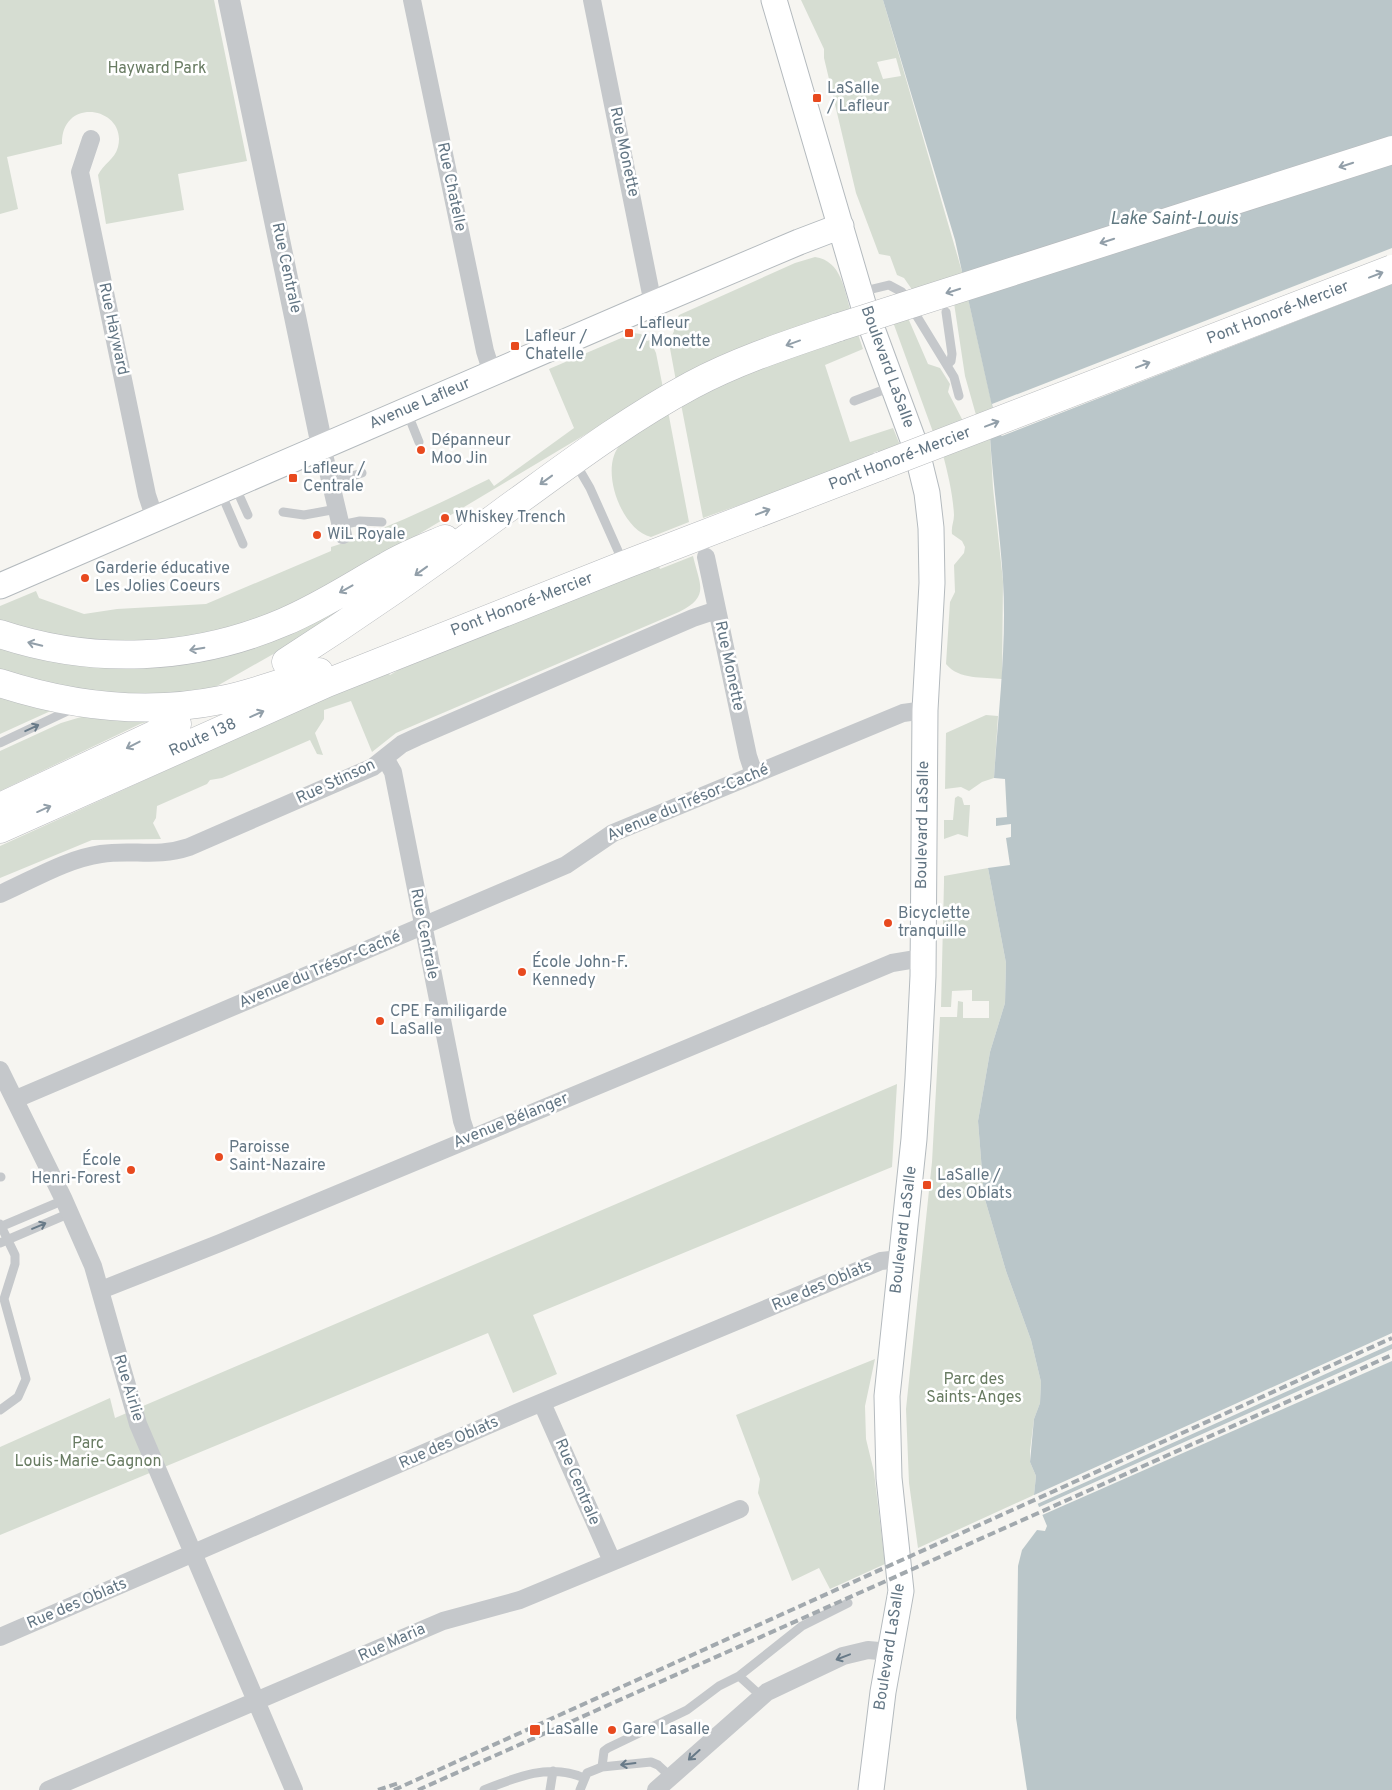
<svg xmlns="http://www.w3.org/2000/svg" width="1392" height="1790" font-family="Overpass,sans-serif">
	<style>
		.green { fill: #d6ddd2; fill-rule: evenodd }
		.water { fill: #bac6c9 }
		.pier { fill: #f6f5f1 }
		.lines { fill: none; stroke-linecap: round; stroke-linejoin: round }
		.secondary-casing { stroke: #b4babe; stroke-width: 27 }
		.trunk-casing { stroke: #b7babd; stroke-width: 29 }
		.service { stroke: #c5c8cb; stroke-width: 9 }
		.minor { stroke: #c5c8cb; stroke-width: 18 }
		.tertiary { stroke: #c5c8cb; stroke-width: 22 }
		.secondary { stroke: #fff; stroke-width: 25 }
		.trunk { stroke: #fff; stroke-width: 28 }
		.rail { stroke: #a2a9ae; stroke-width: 4; stroke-dasharray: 8 4; stroke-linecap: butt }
		.trunk-bridge-casing { stroke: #b7babd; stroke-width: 29; stroke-linecap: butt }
		.trunk-bridge { stroke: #fff; stroke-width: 28 }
		.oneway { stroke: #929fa9 }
		.oneway2 { stroke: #687a88 }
		.poi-dot { fill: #e84a1f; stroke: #fff; stroke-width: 2 }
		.labels { text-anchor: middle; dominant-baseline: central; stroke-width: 5; stroke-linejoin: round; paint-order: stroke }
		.park-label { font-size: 16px; fill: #687b62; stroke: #fff }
		.poi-label { font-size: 16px; fill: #637684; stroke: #fff; text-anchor: start }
		.street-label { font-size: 16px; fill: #637684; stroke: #fff }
		.water-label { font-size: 18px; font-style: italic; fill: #5f7880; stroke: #fff }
	</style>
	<rect width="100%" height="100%" fill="#f6f5f1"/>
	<path class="green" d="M 0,0 L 214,0 L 247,161 L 178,174 L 184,210 L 106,224 L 98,175 C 103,164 115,159 118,147 C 128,107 61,95 62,144 L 7,157 L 18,209 L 0,214 Z
		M 801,0 L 883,0 L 963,275 L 913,291 L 904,278 L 897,275 L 890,256 L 879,254 L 856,193 L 824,58 L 824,49 ZM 896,58 L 901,76 L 883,79 L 877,62 Z
		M 815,257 C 842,261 844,290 851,312 L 676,381 L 669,343 L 674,331 L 673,323 L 675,323 L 679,315 L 795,263 Z
		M 968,298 L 993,409 L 976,415 L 965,376 L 954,303 Z
		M 908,318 L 928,364 L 940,368 L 950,384 L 948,392 L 963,421 L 933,432 L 893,322 Z
		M 633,333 L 641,334 L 647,341 L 650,340 L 656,353 L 663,388 L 307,601 L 196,641 L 88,643 L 0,623 L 0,606 L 36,591 L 39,598 L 84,614 L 117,609 L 206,604 L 331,551 L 331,547 C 385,530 438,504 489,479 L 494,486 L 574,428 L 549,369 Z
		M 858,334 L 863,349 L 825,365 L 850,442 L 893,428 L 900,445 L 879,453 L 878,451 L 873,453 L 874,457 L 703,518 L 681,404 L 727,381 Z
		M 668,411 L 689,522 L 651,537 C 621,530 598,467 621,444 C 633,431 653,421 668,411 Z
		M 990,436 L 993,488 L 1003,581 L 1002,679 C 983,677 959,680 946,664 L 950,602 L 955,592 L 954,565 L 964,553 L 965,547 L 962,541 L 952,534 C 951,526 954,522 954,515 C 953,495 948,474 943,455 Z
		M 693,556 C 700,586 710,596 679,612 L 396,733 L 372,752 L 351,701 L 324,710 L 324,719 L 315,733 L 323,755 L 317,754 L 310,740 L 222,778 L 210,780 L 207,784 L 157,806 L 156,818 L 153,823 L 161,839 L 92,840 L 0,878 L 0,846 L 334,694 L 388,673 L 390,675 L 400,669 L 658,563 L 660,569 Z
		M 393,575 L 298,640 L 203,694 L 82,695 L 0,673 L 0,641 L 119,663 Z
		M 0,691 L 55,709 L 0,734 Z
		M 91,714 L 164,717 L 140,724 L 0,791 L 0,751 L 61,723 Z
		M 986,715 L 998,716 L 994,778 L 982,782 L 969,791 L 961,787 L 945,789 L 946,733 Z
		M 958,796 L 962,798 L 964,805 L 970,805 L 968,837 L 958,834 L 944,839 L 944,820 L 953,820 L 955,798 Z
		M 988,868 L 1006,963 L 1005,1003 L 990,1052 L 978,1121 L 984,1196 L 1006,1271 L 1031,1340 L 1041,1382 L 1040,1403 L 1034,1419 L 1030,1451 L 1030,1462 L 1036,1476 L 1034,1495 L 918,1548 L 909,1483 L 906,1409 L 932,1162 L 940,1017 L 957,1017 L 958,1001 L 963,1002 L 963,1018 L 989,1018 L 989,1001 L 972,1001 L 972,990 L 952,991 L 951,1007 L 941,1007 L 944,882 L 944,876 Z
		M 897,1084 L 892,1167 L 533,1315 L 557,1374 L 513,1393 L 488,1333 L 0,1535 L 0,1447 L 110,1398 L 115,1418 Z
		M 875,1359 L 865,1406 L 866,1439 L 874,1472 L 885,1564 L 830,1589 L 819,1568 L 792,1581 L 758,1493 L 760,1479 L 736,1415 Z"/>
	<path class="water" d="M 883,0 L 1392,0 L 1392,1790 L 1027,1790 L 1016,1718 L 1018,1566 L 1022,1550 L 1037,1530 L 1045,1531 L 1047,1526 L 1034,1495 L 1036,1476 L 1030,1462 L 1034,1419 L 1040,1403 L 1041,1382 L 1031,1340 L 1006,1271 L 984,1196 L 978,1121 L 990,1052 L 1005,1003 L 1006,963 L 988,868 L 1010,865 L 1006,838 L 1011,837 L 1011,824 L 996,826 L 996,818 L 1007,817 L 1005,779 L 994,778 C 998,713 1007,646 1003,580 C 1000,532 993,485 990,436 L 998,433 L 955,240 Z"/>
	<path class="pier" d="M 1392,248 L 1392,284 L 1002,436 L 998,433 L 992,404 Z
		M 1392,1333 L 1392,1344 L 1035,1505 L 1032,1496 Z
		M 1392,1349 L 1392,1361 L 1040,1516 L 1037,1508 Z"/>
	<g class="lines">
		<defs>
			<path id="secondary" d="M 774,0 L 864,307 L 916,448 L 927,493 L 931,528 L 932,583 L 925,710 L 923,976 L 918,1078 L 914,1139 L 887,1396 L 889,1478 L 901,1591 L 883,1692 L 871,1790
				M 0,586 L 641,309 L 799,242 L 841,226"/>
			<path id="trunk" d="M 0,634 C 93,665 193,661 284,622 C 320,607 353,585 387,566 C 405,555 426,547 445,539
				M 286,662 C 361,614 433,564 504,511 C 565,467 625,421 692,385 C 739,360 789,344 839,327
				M 0,683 C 71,706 147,715 221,700 C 254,694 286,680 319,672
				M 0,807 L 177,724
				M 0,829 L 327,683 L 624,565 L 881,466"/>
		</defs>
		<use href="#secondary" class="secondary-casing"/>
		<use href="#trunk" class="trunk-casing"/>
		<path class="service" d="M 860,292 L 889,285 L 902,292 L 954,377 L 959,396
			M 946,312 L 952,354 L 951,361 L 947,365
			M 854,401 L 891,387
			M 407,412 L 419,442
			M 576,464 L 590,488 L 623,562
			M 332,482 L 362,473
			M 235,486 L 248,515
			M 221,493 L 243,544
			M 283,512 L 304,515 L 337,509
			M 341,525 L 360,521 L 382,522
			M 0,743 L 74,708
			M 0,1177 L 1,1177
			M 0,1224 L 15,1255 L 15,1264 L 4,1299 L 26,1379 L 18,1397 L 0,1410
			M 0,1227 L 64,1200
			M 0,1243 L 70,1213
			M 739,1676 L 761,1696
			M 602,1767 L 604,1751 L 608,1748 L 687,1710 L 719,1686 L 739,1676 L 802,1626 L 848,1603
			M 484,1790 C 516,1777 550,1763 584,1778
			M 550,1790 L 553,1771
			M 580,1790 L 587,1773 L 602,1767 L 651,1762 L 658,1765 L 671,1777"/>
		<path class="minor" d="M 412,0 L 485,351 L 492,373
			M 592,0 L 653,304
			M 91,139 L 80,172 L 147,495 L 155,519
			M 322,446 L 343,535
			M 706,557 L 748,756 L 754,774
			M 385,758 L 393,772 L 462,1121 L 468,1139
			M 0,894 C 32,880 66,859 101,854 C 133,849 156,858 189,847 L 373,767 L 402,744 L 417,737 L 693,618 L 717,610
			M 0,1070 L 64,1200 L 93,1266 L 138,1424 L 294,1790
			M 16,1099 L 566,865 L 613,833 L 903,713 L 925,710
			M 101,1290 L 220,1243 L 892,963 L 922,958
			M 542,1403 L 612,1561
			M 0,1637 L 521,1411 L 881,1261 L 900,1259
			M 48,1790 L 443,1621 L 520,1600 L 740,1509
			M 656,1790 L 767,1692 L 843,1656 L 868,1650 L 890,1652"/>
		<path class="tertiary" d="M 229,0 L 322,446"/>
		<use href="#secondary" class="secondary"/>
		<use href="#trunk" class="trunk"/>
		<path class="rail" d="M 378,1790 L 399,1783
			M 394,1790 L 1392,1338
			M 418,1790 L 1392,1355"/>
		<defs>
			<path id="trunk-bridge" d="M 839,327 L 1392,150
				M 881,466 L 1392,269"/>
		</defs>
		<use href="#trunk-bridge" class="trunk-bridge-casing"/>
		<use href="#trunk-bridge" class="trunk-bridge"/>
	</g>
	<defs><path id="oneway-shaft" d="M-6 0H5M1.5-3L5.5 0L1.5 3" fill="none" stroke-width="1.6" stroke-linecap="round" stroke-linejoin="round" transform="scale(1.25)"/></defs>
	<g class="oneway">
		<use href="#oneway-shaft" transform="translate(1346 165) rotate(162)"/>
		<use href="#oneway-shaft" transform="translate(1107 241) rotate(162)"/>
		<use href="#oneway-shaft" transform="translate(1376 275) rotate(-21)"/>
		<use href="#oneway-shaft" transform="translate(953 291) rotate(162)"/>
		<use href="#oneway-shaft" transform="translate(793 343) rotate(160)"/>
		<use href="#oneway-shaft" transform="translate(1143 365) rotate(-21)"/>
		<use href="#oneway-shaft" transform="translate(992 424) rotate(-21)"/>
		<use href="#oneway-shaft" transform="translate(546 480) rotate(144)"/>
		<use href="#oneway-shaft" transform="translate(763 512) rotate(-21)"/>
		<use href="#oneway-shaft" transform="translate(421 571) rotate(144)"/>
		<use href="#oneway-shaft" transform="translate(346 589) rotate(151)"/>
		<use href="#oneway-shaft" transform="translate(35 644) rotate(-166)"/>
		<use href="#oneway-shaft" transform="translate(197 649) rotate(170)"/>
		<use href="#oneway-shaft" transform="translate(257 714) rotate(-24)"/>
		<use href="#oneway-shaft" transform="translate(133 745) rotate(153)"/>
		<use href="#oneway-shaft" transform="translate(44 809) rotate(-24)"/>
	</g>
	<g class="oneway2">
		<use href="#oneway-shaft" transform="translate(32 728) rotate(-25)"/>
		<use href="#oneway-shaft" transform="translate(39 1226) rotate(-23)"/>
		<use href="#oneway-shaft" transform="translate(843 1657) rotate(159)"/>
		<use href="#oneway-shaft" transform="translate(694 1755) rotate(138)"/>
		<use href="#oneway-shaft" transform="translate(628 1764) rotate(173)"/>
	</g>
	<g class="poi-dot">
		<rect x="812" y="93" width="10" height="10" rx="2.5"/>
		<rect x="624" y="328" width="10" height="10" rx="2.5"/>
		<rect x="510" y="341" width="10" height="10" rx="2.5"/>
		<circle cx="421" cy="450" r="5"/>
		<rect x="288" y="473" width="10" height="10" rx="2.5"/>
		<circle cx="445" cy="518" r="5"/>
		<circle cx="317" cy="535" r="5"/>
		<circle cx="85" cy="578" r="5"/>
		<circle cx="888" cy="923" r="5"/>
		<circle cx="522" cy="972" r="5"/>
		<circle cx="380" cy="1021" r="5"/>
		<circle cx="219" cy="1157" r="5"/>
		<circle cx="131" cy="1170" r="5"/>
		<rect x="922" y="1180" width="10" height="10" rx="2.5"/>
		<rect x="529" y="1724" width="12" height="12" rx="2.5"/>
		<circle cx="612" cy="1730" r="5"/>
	</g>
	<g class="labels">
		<g class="park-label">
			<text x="157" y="69">Hayward Park</text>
			<text x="974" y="1380">Parc des<tspan x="974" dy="18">Saints-Anges</tspan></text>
			<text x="88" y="1444">Parc<tspan x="88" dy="18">Louis-Marie-Gagnon</tspan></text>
		</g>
		<g class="poi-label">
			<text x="827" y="89">LaSalle<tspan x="827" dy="18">/ Lafleur</tspan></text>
			<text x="639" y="324">Lafleur<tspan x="639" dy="18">/ Monette</tspan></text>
			<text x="525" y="337">Lafleur /<tspan x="525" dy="18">Chatelle</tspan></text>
			<text x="431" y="441">Dépanneur<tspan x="431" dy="18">Moo Jin</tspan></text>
			<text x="303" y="469">Lafleur /<tspan x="303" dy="18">Centrale</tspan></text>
			<text x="455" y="518">Whiskey Trench</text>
			<text x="327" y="535">WiL Royale</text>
			<text x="95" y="569">Garderie éducative<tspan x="95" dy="18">Les Jolies Coeurs</tspan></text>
			<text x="898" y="914">Bicyclette<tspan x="898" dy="18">tranquille</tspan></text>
			<text x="532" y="963">École John-F.<tspan x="532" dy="18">Kennedy</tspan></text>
			<text x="390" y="1012">CPE Familigarde<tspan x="390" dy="18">LaSalle</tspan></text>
			<text x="229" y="1148">Paroisse<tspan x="229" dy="18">Saint-Nazaire</tspan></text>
			<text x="121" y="1161" text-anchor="end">École<tspan x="121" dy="18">Henri-Forest</tspan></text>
			<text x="937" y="1176">LaSalle /<tspan x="937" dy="18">des Oblats</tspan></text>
			<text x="546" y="1730">LaSalle</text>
			<text x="622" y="1730">Gare Lasalle</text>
		</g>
		<g class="street-label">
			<text transform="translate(624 152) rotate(78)">Rue Monette</text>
			<text transform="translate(451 187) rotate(78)">Rue Chatelle</text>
			<text transform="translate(286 268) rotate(78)">Rue Centrale</text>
			<text transform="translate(1278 313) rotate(-21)">Pont Honoré-Mercier</text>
			<text transform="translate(113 329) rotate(78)">Rue Hayward</text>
			<text transform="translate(887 367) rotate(70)">Boulevard LaSalle</text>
			<text transform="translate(420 404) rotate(-23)">Avenue Lafleur</text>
			<text transform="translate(900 459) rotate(-21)">Pont Honoré-Mercier</text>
			<text transform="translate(522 605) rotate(-21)">Pont Honoré-Mercier</text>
			<text transform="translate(729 666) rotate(78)">Rue Monette</text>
			<text transform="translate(203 738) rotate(-24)">Route 138</text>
			<text transform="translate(336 782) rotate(-25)">Rue Stinson</text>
			<text transform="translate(688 803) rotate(-23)">Avenue du Trésor-Caché</text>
			<text transform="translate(923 825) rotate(-89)">Boulevard LaSalle</text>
			<text transform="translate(424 934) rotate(79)">Rue Centrale</text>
			<text transform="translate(320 970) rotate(-23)">Avenue du Trésor-Caché</text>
			<text transform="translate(511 1121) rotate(-22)">Avenue Bélanger</text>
			<text transform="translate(904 1230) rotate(-83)">Boulevard LaSalle</text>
			<text transform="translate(822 1286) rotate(-23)">Rue des Oblats</text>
			<text transform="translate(128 1388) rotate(73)">Rue Airlie</text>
			<text transform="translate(449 1443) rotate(-24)">Rue des Oblats</text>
			<text transform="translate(577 1482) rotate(67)">Rue Centrale</text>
			<text transform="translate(77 1604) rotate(-23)">Rue des Oblats</text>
			<text transform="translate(392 1643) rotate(-24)">Rue Maria</text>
			<text transform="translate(890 1647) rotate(-81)">Boulevard LaSalle</text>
		</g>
		<g class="water-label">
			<text x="1174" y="219">Lake Saint-Louis</text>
		</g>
	</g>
</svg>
